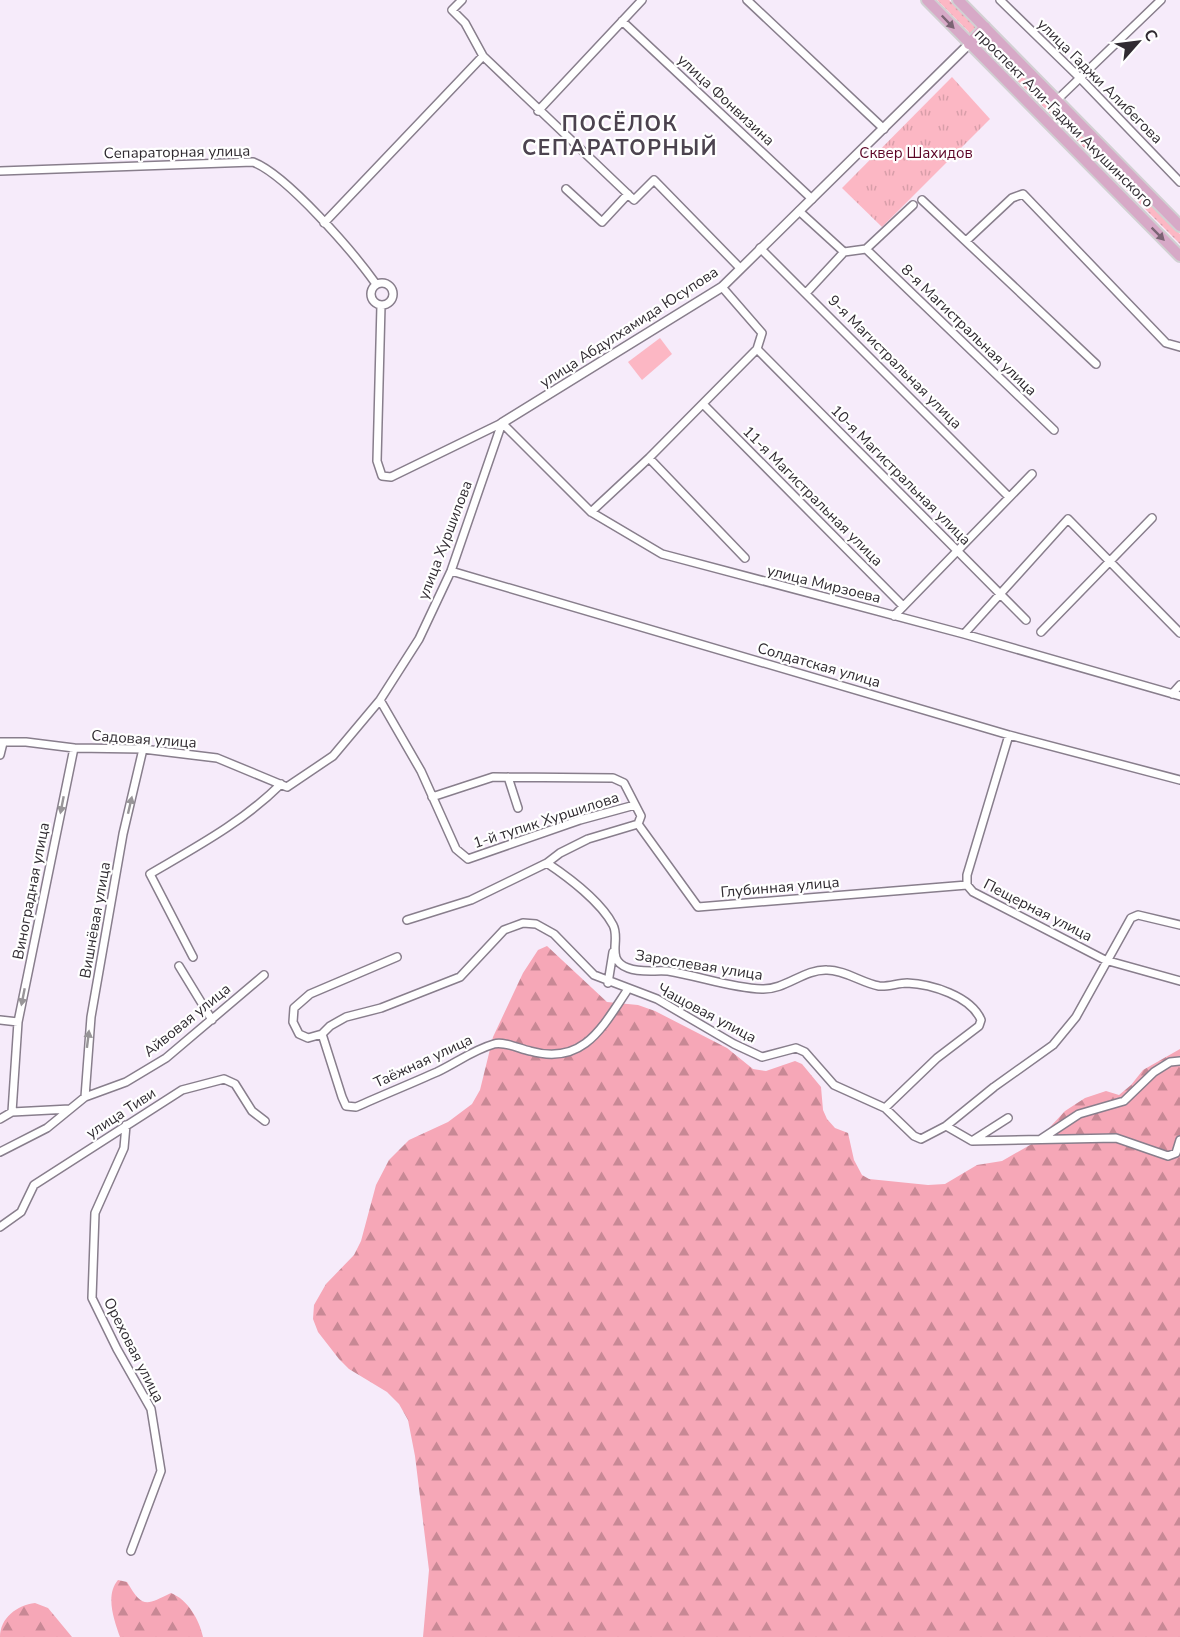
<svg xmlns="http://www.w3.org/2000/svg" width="1180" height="1637" font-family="'Nunito Sans',sans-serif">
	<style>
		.grass { fill: url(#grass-dots) }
		.forest { fill: url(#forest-firs) }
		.park { fill: url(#park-tufts) }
		.pitch { fill: #fcb7c4 }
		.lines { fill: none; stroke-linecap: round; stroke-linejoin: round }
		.minor-casing { stroke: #887e8c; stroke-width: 10 }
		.tertiary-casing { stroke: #887e8c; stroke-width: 11 }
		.primary-casing { stroke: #d1d0d2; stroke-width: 14 }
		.minor { stroke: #fff; stroke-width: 7 }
		.tertiary { stroke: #fff; stroke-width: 8 }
		.primary { stroke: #d7a9c7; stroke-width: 10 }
		.oneway { fill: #7b6474 }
		.oneway2 { fill: #989598 }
		.labels { text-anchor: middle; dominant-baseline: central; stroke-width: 4.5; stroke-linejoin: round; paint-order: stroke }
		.street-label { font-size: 15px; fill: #302b31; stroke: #fff }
		.park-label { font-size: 15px; fill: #5c0426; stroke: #fff }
		.district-label { font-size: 21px; font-weight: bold; letter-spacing: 1.5px; fill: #4c434f; stroke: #fff }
	</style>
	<defs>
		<pattern id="grass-dots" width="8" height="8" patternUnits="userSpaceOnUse" patternTransform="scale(1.5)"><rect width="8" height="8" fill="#fcb7c4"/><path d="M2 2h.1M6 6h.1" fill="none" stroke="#d89ea9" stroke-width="1.8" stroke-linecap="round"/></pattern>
		<pattern id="forest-firs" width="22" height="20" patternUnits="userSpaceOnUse" patternTransform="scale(1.5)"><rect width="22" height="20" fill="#f6a7b7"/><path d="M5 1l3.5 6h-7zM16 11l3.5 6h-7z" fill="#c88895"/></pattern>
		<pattern id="park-tufts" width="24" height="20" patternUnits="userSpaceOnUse" patternTransform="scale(1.5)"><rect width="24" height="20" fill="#fcb7c4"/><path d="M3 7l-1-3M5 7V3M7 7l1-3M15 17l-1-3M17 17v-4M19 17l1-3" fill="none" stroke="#d89ea9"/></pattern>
	</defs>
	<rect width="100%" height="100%" fill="#f6ebfa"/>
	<path class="grass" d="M 937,0 L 949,0 L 1180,234 L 1180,244 Z"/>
	<path class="forest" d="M 547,946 L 607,1002 L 638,1005 L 655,1011 L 727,1048 L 753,1069 L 766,1071 L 795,1061 L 802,1064 L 821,1087 L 823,1110 L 827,1119 L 835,1128 L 848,1133 L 854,1160 L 862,1175 L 869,1179 L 928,1185 L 945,1184 L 977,1165 L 1002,1161 L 1037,1141 L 1065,1111 L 1085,1098 L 1106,1091 L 1119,1095 L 1131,1085 L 1143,1070 L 1180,1049 L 1180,1637 L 423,1637 L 429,1570 L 415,1456 L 408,1420 L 399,1404 L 387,1392 L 349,1369 L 339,1359 L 318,1332 L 313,1319 L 314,1305 L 326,1284 L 354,1255 L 361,1241 L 376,1185 L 389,1160 L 409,1140 L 448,1122 L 472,1104 L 480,1090 L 493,1037 L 523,973 L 538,950 Z
		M 118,1580 L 127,1582 C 143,1609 146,1605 171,1593 C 188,1600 199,1619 203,1637 L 120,1637 C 114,1620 105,1595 118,1580 Z
		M 35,1603 L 48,1608 L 72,1637 L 0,1637 C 0,1618 17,1605 35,1603 Z"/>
	<path class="park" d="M 952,77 L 990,119 L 882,227 L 842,188 Z"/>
	<path class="pitch" d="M 660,338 L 672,354 L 642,380 L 628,362 Z"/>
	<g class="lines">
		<defs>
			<path id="minor" d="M 462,0 L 452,10 L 465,23 L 483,56 L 634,200 L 654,180 L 740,268
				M 747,0 L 884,129
				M 1000,0 L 1080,78 L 1180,182
				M 622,21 L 812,199
				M 1057,100 L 1161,0
				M 538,111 L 642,0
				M 0,171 L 253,162 C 287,175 354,253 376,284
				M 566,189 L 602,222 L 628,194
				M 922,200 L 1096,364
				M 799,211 L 844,252
				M 324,223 L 483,56
				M 966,241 L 1012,198 L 1023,194 L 1166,343 L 1180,347
				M 760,248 L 1009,497
				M 866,249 L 1054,430
				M371 294a11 11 0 1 1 22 0a11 11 0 1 1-22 0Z
				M 807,292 L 844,252 L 866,249 L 913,205
				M 381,305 L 377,461 L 382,476 L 391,477 L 502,423
				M 757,349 L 1026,620
				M 703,404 L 903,606
				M 502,423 L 591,512 L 662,554 L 964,634 L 1180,696
				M 649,458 L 745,558
				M 591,512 L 649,458 L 757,349 L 762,333 L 722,287
				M 451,571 L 1009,735 L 1180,780
				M 894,616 L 1032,474
				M 1041,632 L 1152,518
				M 964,634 L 1068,519 L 1180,633
				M 1172,694 L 1180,685
				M 380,700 L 421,771 L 456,849 L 468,859 L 580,820 L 635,805
				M 1009,735 L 967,875 L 967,885 L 973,892 L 1105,960 L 1180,981
				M 0,742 L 26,742 L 74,748 L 143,749 L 217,758 L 287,787 L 333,756 L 380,700 L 419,639 L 451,571 L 502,423
				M 0,755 L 3,743
				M 508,777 L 518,808
				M 432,797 L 493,777 L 613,778 L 624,783 L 641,816 L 638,824 L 588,839 L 560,853 L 547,863
				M 638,824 L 698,907 L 967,885
				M 407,920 L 471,900 L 547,863 C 568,877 601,902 613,925 C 621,940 605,960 628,968 C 641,973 655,970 668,971 C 699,976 731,988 762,989 C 785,990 804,969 827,970 C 845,970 862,983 879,986 C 888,987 898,983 907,983 C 931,984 971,996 981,1020 L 979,1026 L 937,1058 L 885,1108
				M 193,957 L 150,874 C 196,847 243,822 281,784
				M 179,966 L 212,1020
				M 608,983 L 613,952
				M 0,1020 L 18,1022
				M 322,1034 L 330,1026 L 346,1017 L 381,1008 L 460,977 L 504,930 L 523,923 L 536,924 L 554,934 L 594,975 L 657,999 L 734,1044 L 762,1057 L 796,1048 L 805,1052 L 834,1085 L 885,1108 L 914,1136 L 921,1139 L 946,1126 L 994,1087 L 1053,1045 L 1076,1017 L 1131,918 L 1138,915 L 1180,925
				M 322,1034 L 342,1097 L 346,1106 L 356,1107 C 383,1095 410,1084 437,1072 C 456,1063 473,1050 494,1044 C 504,1041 520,1049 530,1051 C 583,1066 602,1028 628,989
				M 322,1034 L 308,1038 L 299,1034 L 293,1022 L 294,1008 L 310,994 L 397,957
				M 85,1097 L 91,1017 L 123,834 L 143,749
				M 12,1112 L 18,1022 L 74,748
				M 0,1119 L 12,1112 L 70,1109
				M 126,1125 L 124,1148 L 95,1213 L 92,1298 L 117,1349 L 151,1409 L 161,1471 L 131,1551
				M 946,1126 L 972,1141 L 1008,1118
				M 1041,1139 L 1079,1114 L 1124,1101 L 1154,1072 L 1170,1062 L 1180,1061
				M 972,1141 L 1116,1138 L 1168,1156 L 1176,1153 L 1180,1140
				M 0,1152 L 47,1128 L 85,1097 L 126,1082 L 166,1058 L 264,975
				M 0,1227 L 21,1212 L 34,1185 L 182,1090 L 224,1079 L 235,1084 L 252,1111 L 265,1121"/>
			<path id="tertiary" d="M 502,423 L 722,287 L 969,44"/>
			<path id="primary" d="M 927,0 L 1180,256
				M 958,0 L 1180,226
				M 969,44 L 985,27"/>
		</defs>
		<use href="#minor" class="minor-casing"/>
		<use href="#tertiary" class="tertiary-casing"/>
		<use href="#primary" class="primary-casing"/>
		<use href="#minor" class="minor"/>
		<use href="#tertiary" class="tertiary"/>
		<use href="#primary" class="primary"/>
	</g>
	<defs><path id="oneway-solid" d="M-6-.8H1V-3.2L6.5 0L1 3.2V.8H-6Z" transform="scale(1.5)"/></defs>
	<g class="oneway">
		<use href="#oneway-solid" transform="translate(948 22) rotate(46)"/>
		<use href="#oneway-solid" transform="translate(1158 234) rotate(45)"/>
	</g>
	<g class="oneway2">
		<use href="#oneway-solid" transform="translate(62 805) rotate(101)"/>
		<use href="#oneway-solid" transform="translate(130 805) rotate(-77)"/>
		<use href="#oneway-solid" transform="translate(23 997) rotate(101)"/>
		<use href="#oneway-solid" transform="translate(88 1039) rotate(-83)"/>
	</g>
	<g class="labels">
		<g class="street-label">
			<text transform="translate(1100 81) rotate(45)">улица Гаджи Алибегова</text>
			<text transform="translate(726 100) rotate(43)">улица Фонвизина</text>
			<text transform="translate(1064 118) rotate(45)">проспект Али-Гаджи Акушинского</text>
			<text transform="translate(177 152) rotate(-1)">Сепараторная улица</text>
			<text transform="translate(629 327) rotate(-33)">улица Абдулхамида Юсупова</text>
			<text transform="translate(969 330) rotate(44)">8-я Магистральная улица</text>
			<text transform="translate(895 362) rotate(45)">9-я Магистральная улица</text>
			<text transform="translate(901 475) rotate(45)">10-я Магистральная улица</text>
			<text transform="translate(813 496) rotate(45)">11-я Магистральная улица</text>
			<text transform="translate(445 540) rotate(-69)">улица Хуршилова</text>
			<text transform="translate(824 584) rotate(14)">улица Мирзоева</text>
			<text transform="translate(819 665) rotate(16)">Солдатская улица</text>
			<text transform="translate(144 739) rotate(4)">Садовая улица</text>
			<text transform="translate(546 820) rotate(-18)">1-й тупик Хуршилова</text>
			<text transform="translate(780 887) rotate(-5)">Глубинная улица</text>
			<text transform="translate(31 891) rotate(-79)">Виноградная улица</text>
			<text transform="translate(1038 910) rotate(27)">Пещерная улица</text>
			<text transform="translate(95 920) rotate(-80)">Вишнёвая улица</text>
			<text transform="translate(699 965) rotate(9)">Зарослевая улица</text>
			<text transform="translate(707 1013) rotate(28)">Чащовая улица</text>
			<text transform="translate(187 1020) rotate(-39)">Айвовая улица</text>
			<text transform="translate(423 1061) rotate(-25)">Таёжная улица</text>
			<text transform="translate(121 1113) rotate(-33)">улица Тиви</text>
			<text transform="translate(134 1350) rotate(63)">Ореховая улица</text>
		</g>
		<g class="park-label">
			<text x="916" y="153">Сквер Шахидов</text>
		</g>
		<g class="district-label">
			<text x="620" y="124">ПОСЁЛОК<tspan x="620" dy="24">СЕПАРАТОРНЫЙ</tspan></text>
		</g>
	</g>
	<g transform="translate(1138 42) rotate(62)" stroke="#ffffff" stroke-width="4.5" paint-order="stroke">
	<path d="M0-4.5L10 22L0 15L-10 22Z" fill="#302b31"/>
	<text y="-9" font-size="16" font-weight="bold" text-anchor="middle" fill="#302b31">С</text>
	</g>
</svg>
